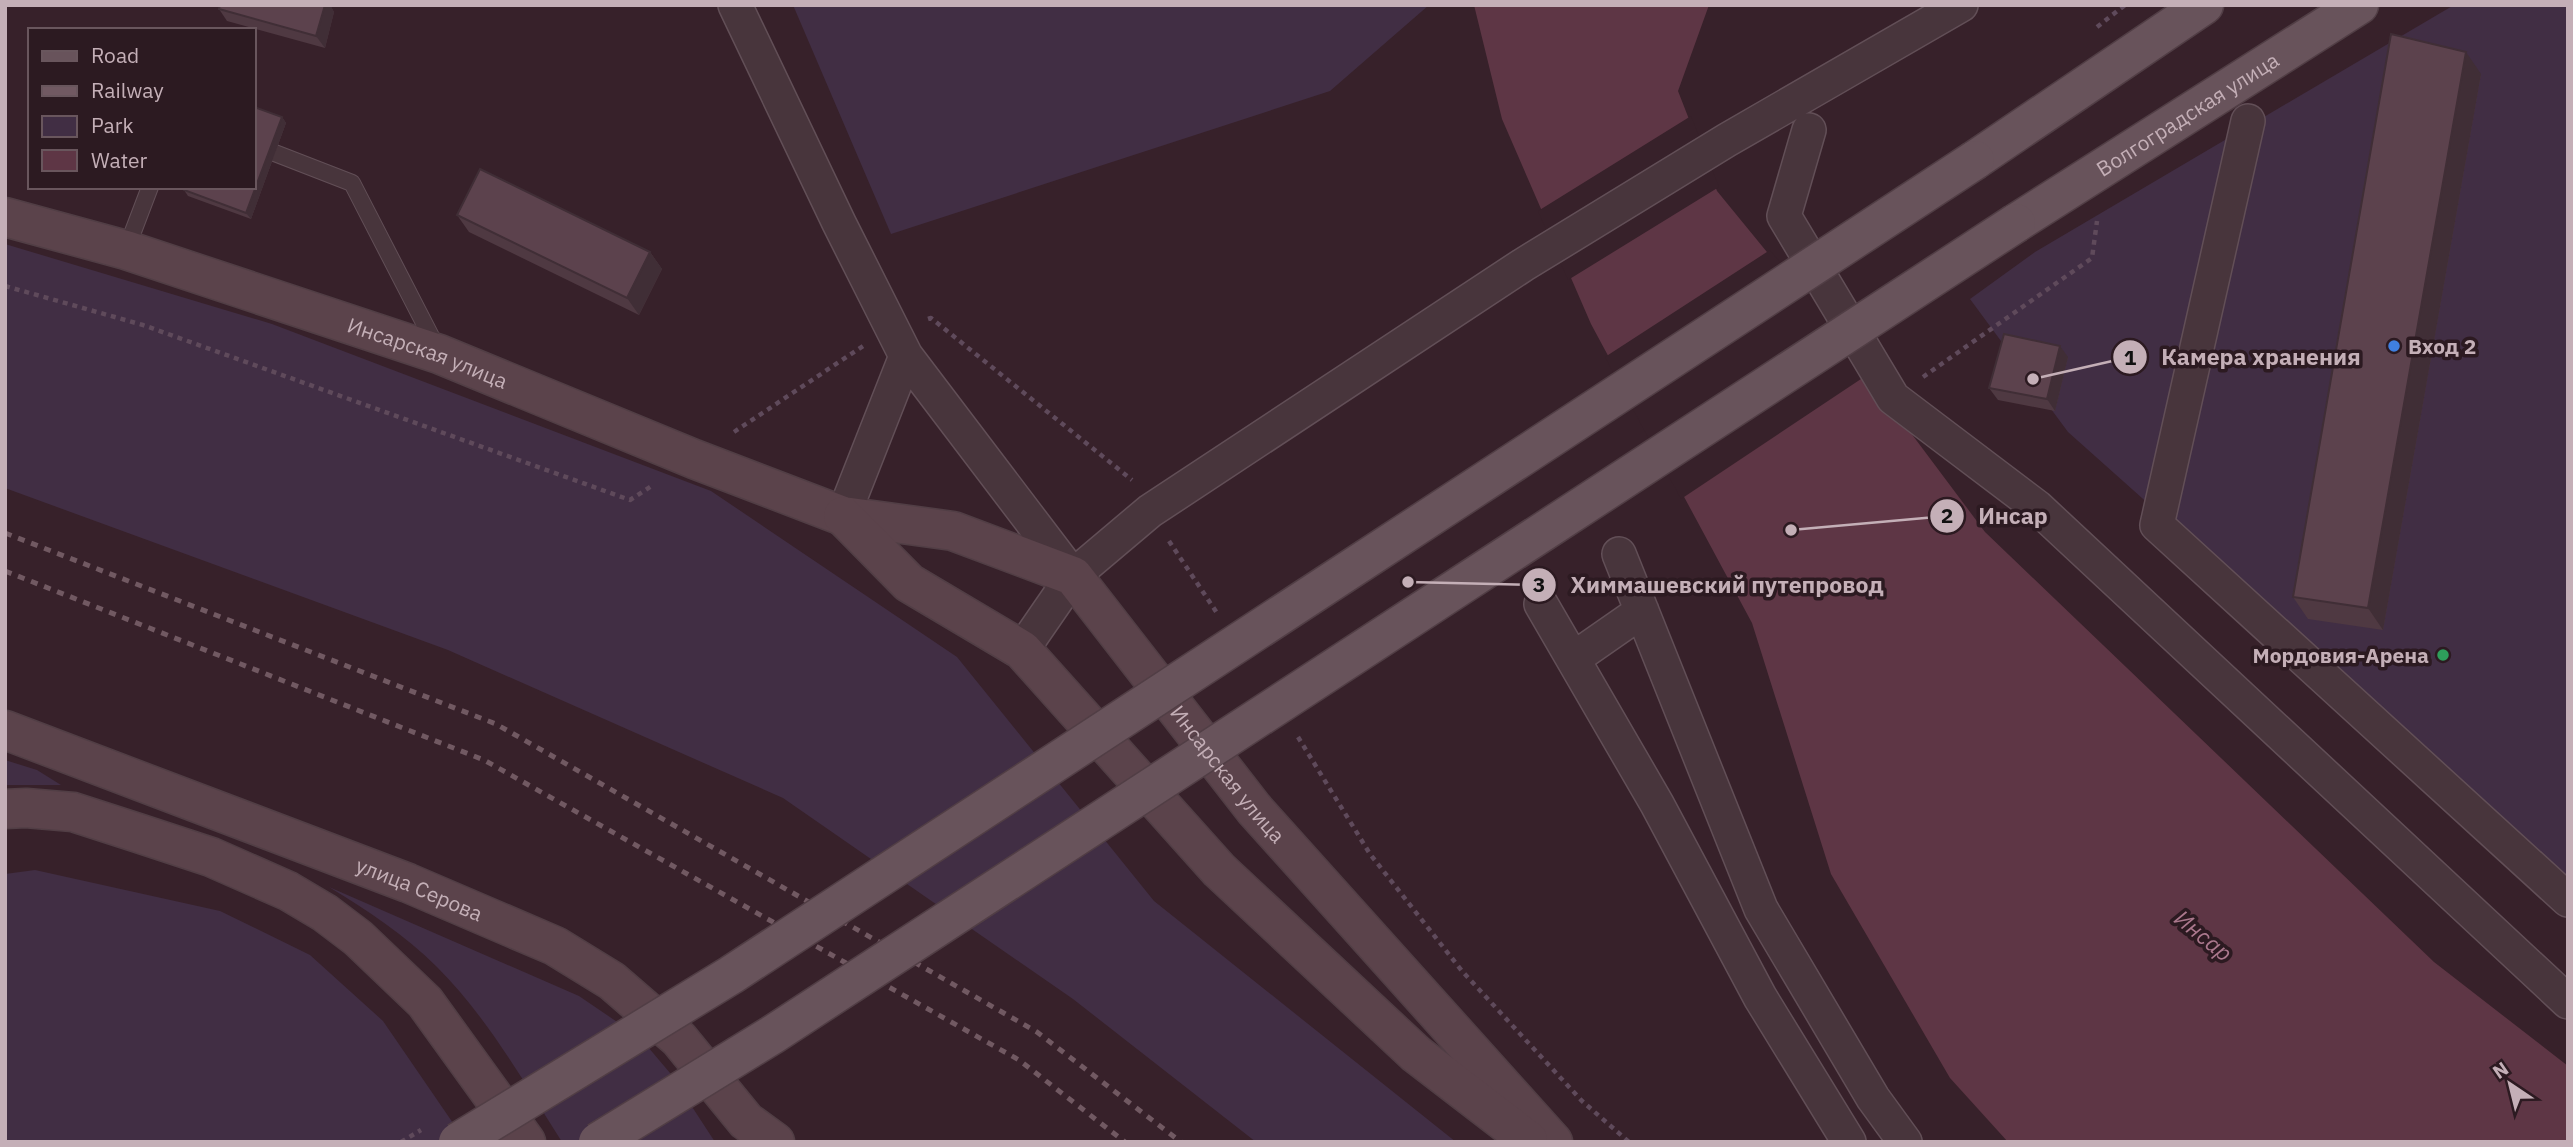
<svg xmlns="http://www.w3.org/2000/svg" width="2573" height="1147" font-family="'IBM Plex Sans',sans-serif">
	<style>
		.green { fill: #412e44 }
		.water { fill: #5e3645 }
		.pier { fill: #37212a }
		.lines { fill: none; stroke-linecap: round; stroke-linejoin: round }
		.lane-casing { stroke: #624f57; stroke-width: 18 }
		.street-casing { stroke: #624f57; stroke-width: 36 }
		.secondary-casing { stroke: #513e45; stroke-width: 41 }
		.primary-casing { stroke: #513e45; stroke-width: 41 }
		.path { stroke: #5f4a5b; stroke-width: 4.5; stroke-dasharray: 5 5; stroke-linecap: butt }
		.lane { stroke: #48353c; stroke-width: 16 }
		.street { stroke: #48353c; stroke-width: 33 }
		.secondary { stroke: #5b434b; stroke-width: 38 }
		.primary { stroke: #68535b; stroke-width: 38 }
		.rail { stroke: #715962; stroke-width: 5; stroke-dasharray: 7 7; stroke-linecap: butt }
		.primary-bridge-casing { stroke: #513e45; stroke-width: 41; stroke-linecap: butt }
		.path-bridge { stroke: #5f4a5b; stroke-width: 4.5; stroke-dasharray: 5 5; stroke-linecap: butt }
		.primary-bridge { stroke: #68535b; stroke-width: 38 }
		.wall { fill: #4f3942 }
		.shaded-wall { fill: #402e36 }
		.building { fill: #5c424d; stroke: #402e36; stroke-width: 2 }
		.shop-dot { fill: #3f7fe0; stroke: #2c1a21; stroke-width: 2.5 }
		.leisure-dot { fill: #2e9e5b; stroke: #2c1a21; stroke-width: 2.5 }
		.labels { text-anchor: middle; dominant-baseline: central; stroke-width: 7; stroke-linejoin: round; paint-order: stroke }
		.street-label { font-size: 21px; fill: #c4afb7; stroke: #2c1a21 }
		.poi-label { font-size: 21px; font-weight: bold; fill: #c4afb7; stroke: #2c1a21; text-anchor: start }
		.water-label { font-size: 23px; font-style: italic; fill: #ab788d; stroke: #2c1a21 }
		.leader { fill: none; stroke: #c4afb7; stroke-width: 2.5 }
		.callout-dot { fill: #c4afb7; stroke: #2c1a21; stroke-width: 2.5 }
		.mark-label { font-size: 21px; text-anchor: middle; font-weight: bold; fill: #111 }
		.callout-label { font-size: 23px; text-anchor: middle; font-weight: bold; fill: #c4afb7; stroke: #2c1a21; stroke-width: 7; stroke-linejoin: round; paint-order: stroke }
	</style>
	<rect width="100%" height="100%" fill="#37212a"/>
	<path class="green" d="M 793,5 L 1429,5 L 1330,91 L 891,234 Z
		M 2454,5 L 2568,5 L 2568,878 L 2068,432 L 1970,299 L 2035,252 Z
		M 5,244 L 272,324 L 711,491 L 957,657 L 1154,901 L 1456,1142 L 1256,1142 L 1073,999 L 783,798 L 448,650 L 5,488 Z
		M 5,760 L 37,770 L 61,785 L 5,785 Z
		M 35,870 L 220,911 L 310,955 L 383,1021 L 466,1142 L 5,1142 L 5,874 Z
		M 329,887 L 579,996 L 626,1028 L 648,1047 L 670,1073 L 715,1142 L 562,1142 C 523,1081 488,1018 437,967 C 405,935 367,910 329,887 Z"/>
	<path class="water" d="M 1474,5 L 1709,5 L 1678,91 L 1717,191 L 1866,373 L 1985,532 L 2434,962 L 2568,1066 L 2568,1142 L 2008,1142 L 1950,1078 L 1831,874 L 1752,623 L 1591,324 L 1502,119 Z"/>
	<path class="pier" d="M 1691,116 L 1719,187 L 1568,280 L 1538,211 Z
		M 1770,250 L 1870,373 L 1681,499 L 1605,357 Z"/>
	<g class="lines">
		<defs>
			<path id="lane" d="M 254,145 L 352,183 L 437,348
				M 126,250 L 150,187"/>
			<path id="street" d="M 735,5 L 839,223 L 906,356 L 1073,576
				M 2248,121 L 2157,525 L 2568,900
				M 1809,130 L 1784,216 L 1893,398 L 2037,507 L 2568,1002
				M 843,516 L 906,356
				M 1619,554 L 1761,909 L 1873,1098 L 1905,1142
				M 1541,604 L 1657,804 L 1760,997 L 1849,1142
				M 1022,650 L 1073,576 L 1150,511 L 1523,265 L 1727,140 L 1961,5
				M 1573,659 L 1642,611"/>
			<g id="secondary">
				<path id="s1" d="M 5,217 L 126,250 L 439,354 L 694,459 L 843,516 L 953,531 L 1073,576 L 1254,809 L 1553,1142"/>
				<path d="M 843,516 L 909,583 L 1022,650 L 1219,870 L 1416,1054 L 1528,1140"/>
				<path id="s2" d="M 5,730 L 408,883 L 555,946 L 612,981 L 679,1039 L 746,1121 L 775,1142"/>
				<path d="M 5,809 L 26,808 L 73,812 L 138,833 L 211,857 L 288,891 L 325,913 L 358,938 L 425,1002 L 526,1142"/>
			</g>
			<g id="primary">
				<path d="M 1975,160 L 2204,5"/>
				<path id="s3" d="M 2016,223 L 2359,5"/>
			</g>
		</defs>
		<use href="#lane" class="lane-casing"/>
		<use href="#street" class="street-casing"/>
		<use href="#secondary" class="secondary-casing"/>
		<use href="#primary" class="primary-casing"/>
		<path class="path" d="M 2097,27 L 2125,5
			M 5,286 L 143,325 L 630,500 L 653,485
			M 928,319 L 931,318 L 1132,480
			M 1923,377 L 2092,258 L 2097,221
			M 734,432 L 863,346
			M 1169,541 L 1217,613
			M 1298,737 L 1370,854 L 1462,971 L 1582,1101 L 1629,1142"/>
		<use href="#lane" class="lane"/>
		<use href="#street" class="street"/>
		<use href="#secondary" class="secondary"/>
		<use href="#primary" class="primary"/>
		<path class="rail" d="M 5,533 L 496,724 L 1037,1032 L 1181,1142
			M 5,571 L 484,760 L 1019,1060 L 1125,1142"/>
		<defs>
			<path id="primary-bridge" d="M 458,1142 L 731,975 L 1975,160
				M 598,1142 L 772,1035 L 2016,223"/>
		</defs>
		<use href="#primary-bridge" class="primary-bridge-casing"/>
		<path class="path-bridge" d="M 401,1142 L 421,1130"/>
		<use href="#primary-bridge" class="primary-bridge"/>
	</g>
	<path class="wall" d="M 220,5 L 330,5 L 334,12 L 325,48 L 227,21 L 219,9 Z
		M 2481,74 L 2383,630 L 2308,619 L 2293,597 Z
		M 282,117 L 286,123 L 251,219 L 188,196 L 184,190 Z
		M 457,215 L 650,252 L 662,269 L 639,315 L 469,232 Z
		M 2068,357 L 2055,411 L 1998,400 L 1989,388 Z"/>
	<path class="shaded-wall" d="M 325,5 L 330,5 L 334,12 L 325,48 L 316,36 Z
		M 2466,52 L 2481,74 L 2383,630 L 2368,608 Z
		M 282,117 L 286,123 L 251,219 L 246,213 Z
		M 650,252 L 662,269 L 639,315 L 627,298 Z
		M 2060,346 L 2068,357 L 2055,411 L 2047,399 Z"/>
	<path class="building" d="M 220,5 L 325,5 L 316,36 L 219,9 Z
		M 2391,34 L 2466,52 L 2368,608 L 2293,597 Z
		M 254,107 L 282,117 L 246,213 L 184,190 L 185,187 L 254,187 Z
		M 480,169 L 650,252 L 627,298 L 457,215 Z
		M 2004,334 L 2060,346 L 2047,399 L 1989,388 Z"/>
	<circle class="shop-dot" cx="2394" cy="346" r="7"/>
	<circle class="leisure-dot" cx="2443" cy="655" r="7"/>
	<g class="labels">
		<g class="street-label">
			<text stroke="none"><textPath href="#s3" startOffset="203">Волгоградская улица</textPath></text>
			<text stroke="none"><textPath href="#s1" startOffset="444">Инсарская улица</textPath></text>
			<text stroke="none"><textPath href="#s1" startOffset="1381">Инсарская улица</textPath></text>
			<text stroke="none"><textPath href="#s2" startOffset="444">улица Серова</textPath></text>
		</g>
		<g class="poi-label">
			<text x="2408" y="346">Вход 2</text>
			<text x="2429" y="655" text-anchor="end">Мордовия-Арена</text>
		</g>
		<g class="water-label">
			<text transform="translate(2204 935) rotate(39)">Инсар</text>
		</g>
	</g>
	<path class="leader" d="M2033 379L2130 357M1791 530L1947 516M1408 582L1539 585"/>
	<g class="callout-dot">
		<circle cx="2033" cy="379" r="7"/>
		<circle cx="1791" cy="530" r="7"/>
		<circle cx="1408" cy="582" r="7"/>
		<circle cx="2130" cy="357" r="18"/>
		<circle cx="1947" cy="516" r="18"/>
		<circle cx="1539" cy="585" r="18"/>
	</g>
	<g class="mark-label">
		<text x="2130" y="365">1</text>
		<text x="1947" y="523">2</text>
		<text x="1539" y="592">3</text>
	</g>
	<g class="callout-label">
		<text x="2261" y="365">Камера хранения</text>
		<text x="2013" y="524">Инсар</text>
		<text x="1727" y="593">Химмашевский путепровод</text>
	</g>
	<rect width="2573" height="1147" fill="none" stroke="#c4afb7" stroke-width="14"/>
	<rect x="28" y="28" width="228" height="161" fill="#2c1a21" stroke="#69565d" stroke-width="2"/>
	<rect x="42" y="51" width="35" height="10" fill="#68535b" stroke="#69565d" stroke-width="2"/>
	<text x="91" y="63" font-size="21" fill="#c4afb7">Road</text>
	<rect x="42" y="86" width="35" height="10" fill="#715962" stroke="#69565d" stroke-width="2"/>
	<text x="91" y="98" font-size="21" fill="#c4afb7">Railway</text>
	<rect x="42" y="116" width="35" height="21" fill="#412e44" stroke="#69565d" stroke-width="2"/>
	<text x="91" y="133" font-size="21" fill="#c4afb7">Park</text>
	<rect x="42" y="150" width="35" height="21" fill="#5e3645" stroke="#69565d" stroke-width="2"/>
	<text x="91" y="168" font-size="21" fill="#c4afb7">Water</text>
	<g transform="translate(2510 1084) rotate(325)" stroke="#2c1a21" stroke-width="5" paint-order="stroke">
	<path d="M0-5L12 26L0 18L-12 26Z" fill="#c4afb7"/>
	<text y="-10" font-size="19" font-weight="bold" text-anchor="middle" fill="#c4afb7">N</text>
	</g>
</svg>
